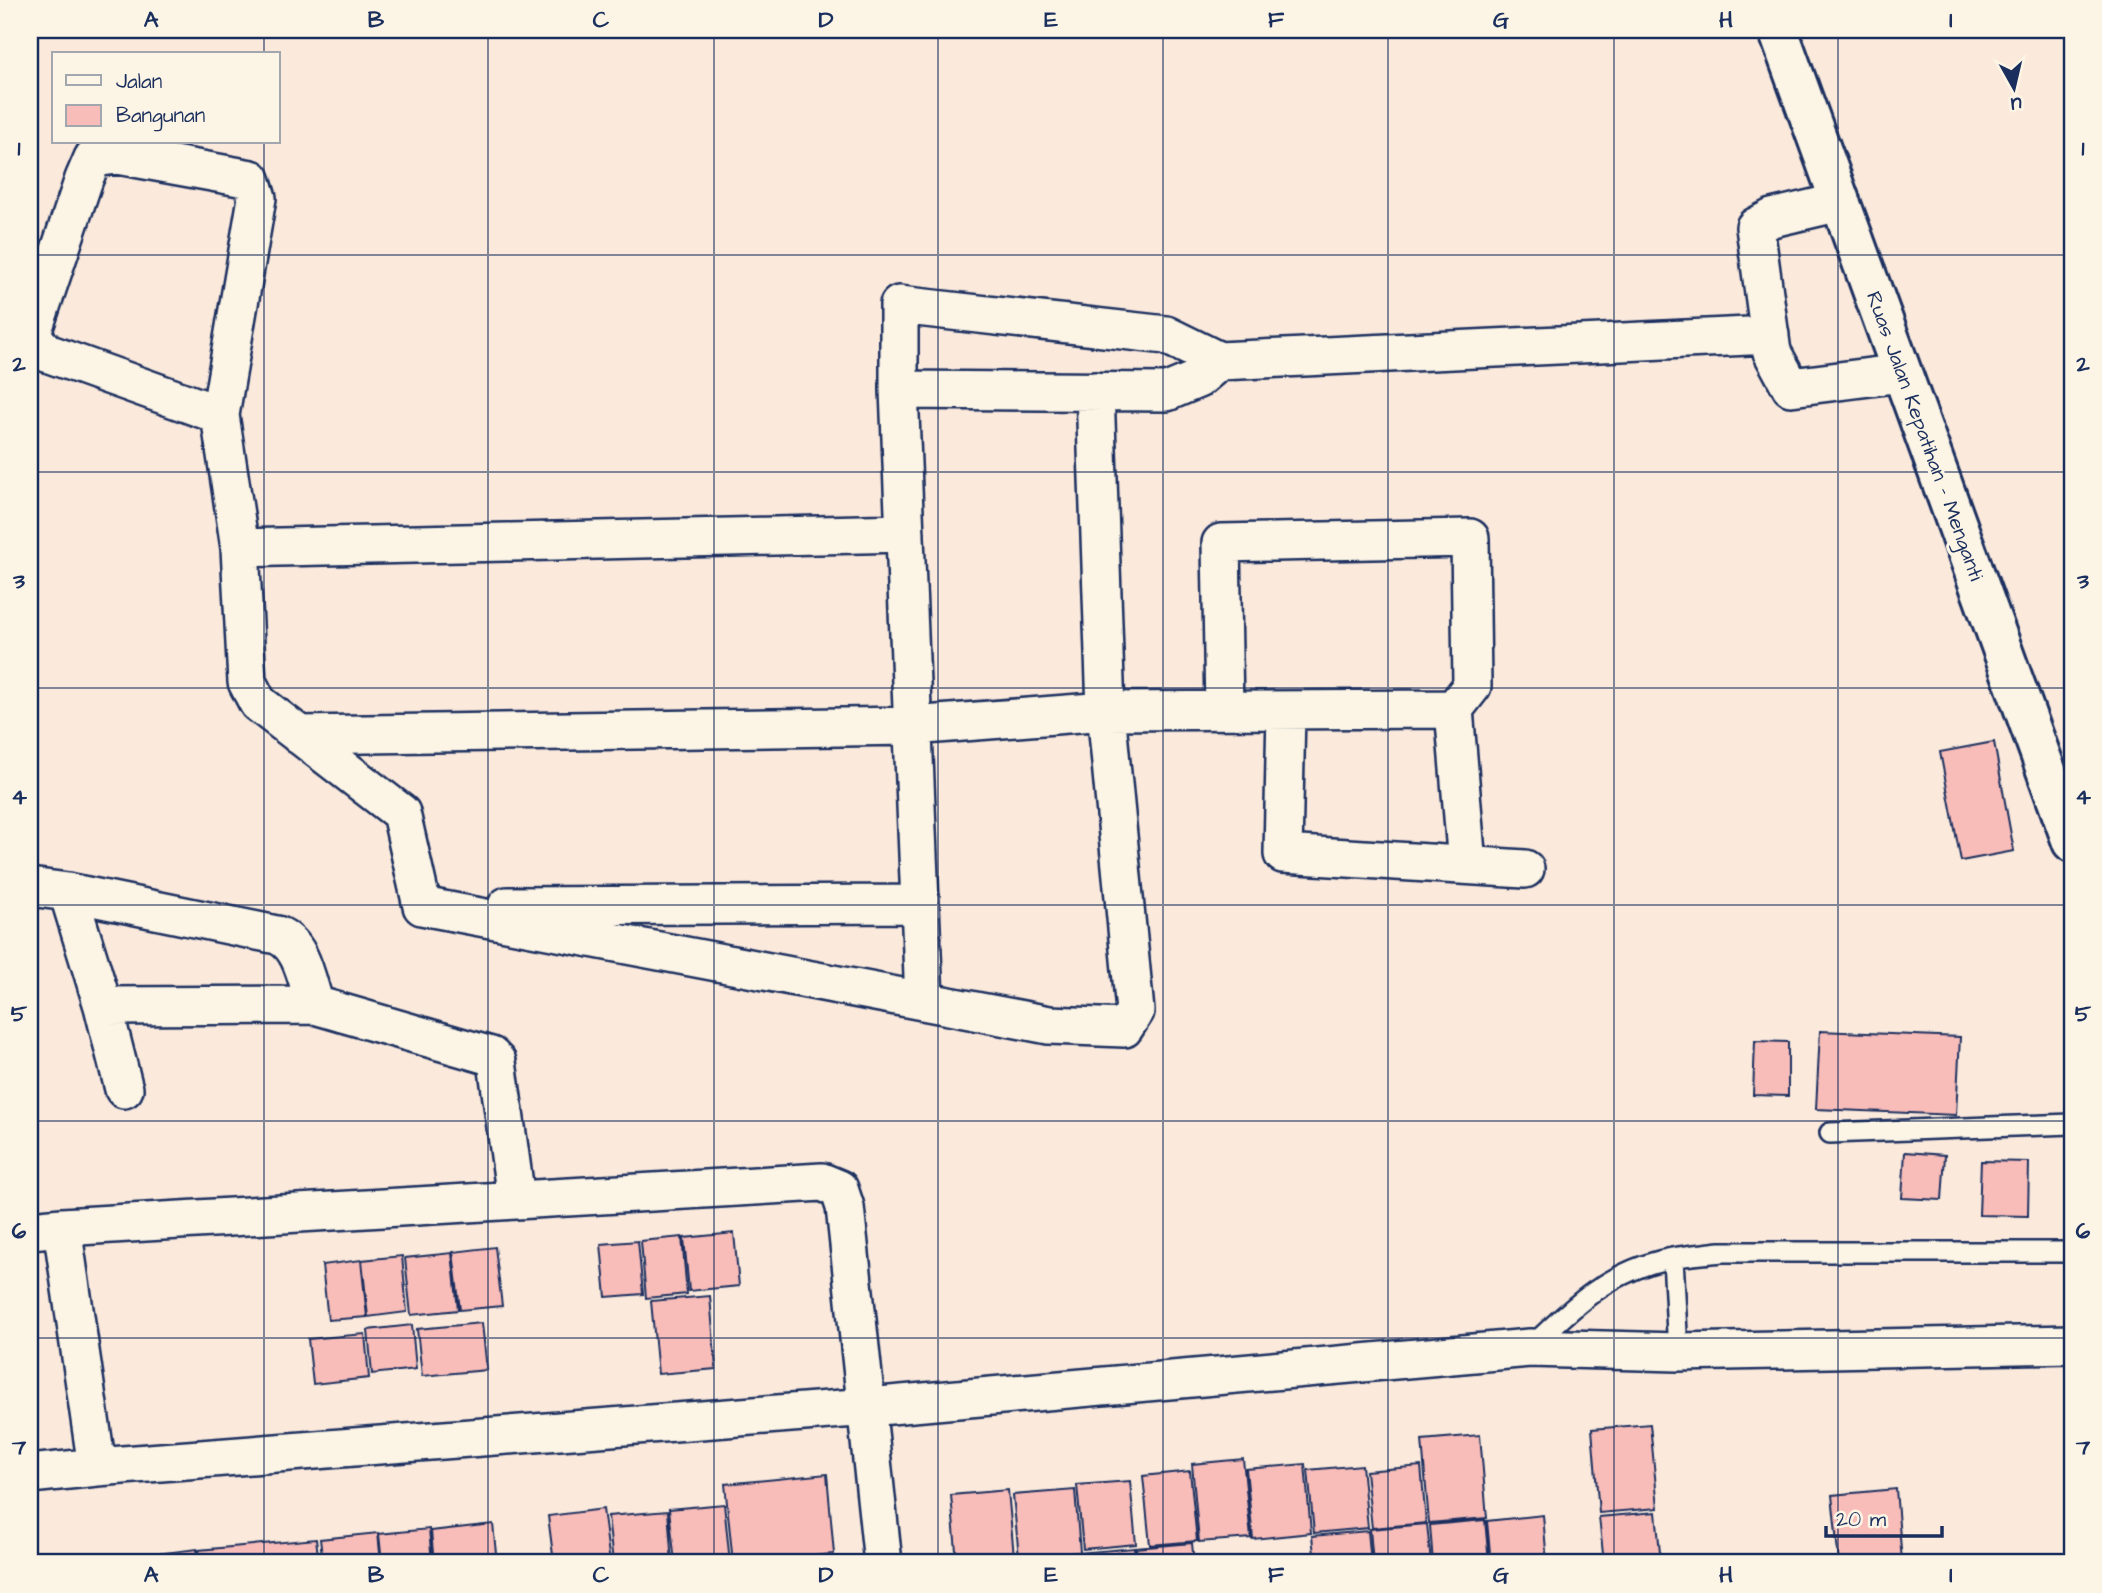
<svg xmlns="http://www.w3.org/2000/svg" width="2102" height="1593" font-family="'Architects Daughter',sans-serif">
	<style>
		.building { fill: #f9bdb9; stroke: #1b2f5e; stroke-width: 2 }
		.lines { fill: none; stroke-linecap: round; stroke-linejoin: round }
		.lane-casing { stroke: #1b2f5e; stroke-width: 24 }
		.street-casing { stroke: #1b2f5e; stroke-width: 42 }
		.secondary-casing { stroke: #1b2f5e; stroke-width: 44 }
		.lane { stroke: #fcf5e5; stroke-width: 19 }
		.street { stroke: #fcf5e5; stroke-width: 37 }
		.secondary { stroke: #fcf5e5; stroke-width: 38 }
		.grid { fill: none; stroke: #1b2f5e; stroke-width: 2; stroke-opacity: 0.55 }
		.labels { text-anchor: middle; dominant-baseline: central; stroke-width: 6; stroke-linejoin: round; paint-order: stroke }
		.street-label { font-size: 21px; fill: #1b2f5e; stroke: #fcf5e5 }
		.neatline { fill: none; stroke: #1b2f5e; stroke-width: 2.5 }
		.grid-label { font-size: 23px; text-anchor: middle; font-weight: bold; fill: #1b2f5e }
	</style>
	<rect width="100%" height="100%" fill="#fbeadc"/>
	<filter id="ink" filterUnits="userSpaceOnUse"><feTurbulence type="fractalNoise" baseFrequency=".0143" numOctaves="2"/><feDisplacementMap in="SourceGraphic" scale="14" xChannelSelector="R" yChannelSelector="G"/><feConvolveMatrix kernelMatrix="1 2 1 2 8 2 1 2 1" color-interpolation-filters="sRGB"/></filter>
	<g filter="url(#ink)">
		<path class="building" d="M 1994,742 L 2014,851 L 1961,861 L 1940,752 Z
			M 1820,1031 L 1960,1037 L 1956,1115 L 1816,1109 Z
			M 1755,1041 L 1788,1042 L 1788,1096 L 1753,1095 Z
			M 1905,1152 L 1945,1155 L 1942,1200 L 1902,1198 Z
			M 1981,1161 L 2029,1162 L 2028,1216 L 1979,1215 Z
			M 734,1233 L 739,1286 L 689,1291 L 684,1238 Z
			M 682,1237 L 687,1294 L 646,1298 L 641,1241 Z
			M 638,1241 L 643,1294 L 606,1297 L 601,1244 Z
			M 495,1247 L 502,1306 L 460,1310 L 453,1252 Z
			M 452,1253 L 458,1310 L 411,1315 L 405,1258 Z
			M 402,1256 L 407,1312 L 368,1317 L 362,1260 Z
			M 361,1260 L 367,1317 L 328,1320 L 322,1265 Z
			M 710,1296 L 716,1369 L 658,1374 L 651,1301 Z
			M 482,1323 L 487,1370 L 422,1376 L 417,1329 Z
			M 412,1325 L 416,1369 L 372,1374 L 368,1330 Z
			M 365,1334 L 369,1378 L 313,1384 L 308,1339 Z
			M 1650,1424 L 1658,1508 L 1599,1513 L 1592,1429 Z
			M 1480,1435 L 1487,1518 L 1429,1523 L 1422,1440 Z
			M 1243,1459 L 1251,1538 L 1199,1542 L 1192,1464 Z
			M 1305,1464 L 1311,1533 L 1253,1539 L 1246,1469 Z
			M 1362,1465 L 1368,1528 L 1314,1533 L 1308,1470 Z
			M 1421,1466 L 1426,1523 L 1372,1528 L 1366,1471 Z
			M 1190,1471 L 1197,1541 L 1150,1545 L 1143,1476 Z
			M 827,1474 L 834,1554 L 733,1563 L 725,1484 Z
			M 1130,1481 L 1136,1544 L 1083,1549 L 1077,1485 Z
			M 1896,1489 L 1902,1561 L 1839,1563 L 1832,1495 Z
			M 1008,1490 L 1014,1557 L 957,1562 L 951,1495 Z
			M 1075,1490 L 1080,1552 L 1019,1557 L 1013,1495 Z
			M 724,1504 L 730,1563 L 675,1563 L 669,1509 Z
			M 603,1509 L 610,1563 L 554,1563 L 548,1516 Z
			M 668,1511 L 672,1563 L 613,1563 L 608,1516 Z
			M 1656,1512 L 1661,1563 L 1604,1563 L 1599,1517 Z
			M 1543,1515 L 1547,1563 L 1491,1563 L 1487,1521 Z
			M 1485,1520 L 1489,1563 L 1433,1563 L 1430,1525 Z
			M 493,1524 L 497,1563 L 434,1563 L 431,1531 Z
			M 1427,1524 L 1431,1563 L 1373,1563 L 1370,1529 Z
			M 429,1529 L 432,1563 L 382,1563 L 379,1534 Z
			M 1368,1531 L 1371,1563 L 1315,1563 L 1312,1536 Z
			M 378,1533 L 381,1563 L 323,1563 L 320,1539 Z
			M 316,1539 L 319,1563 L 201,1563 L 199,1550 Z
			M 1192,1543 L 1194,1563 L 1138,1563 L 1136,1548 Z
			M 1134,1548 L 1136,1563 L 1014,1563 L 1013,1559 Z
			M 197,1549 L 198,1563 L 139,1563 L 138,1556 Z"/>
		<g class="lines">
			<defs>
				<path id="lane" d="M 1830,1133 L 2072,1124
					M 1673,1258 L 1678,1352
					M 1531,1347 C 1574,1305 1611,1270 1672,1258 C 1688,1255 1705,1254 1721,1252 L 2072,1252"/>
				<path id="street" d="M 1840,202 L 1772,218 L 1755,227 L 1772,352 L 1791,387 L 1902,373
					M 1219,361 L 1166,335 L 899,305 L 899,390 L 1167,392 L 1198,379 L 1219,361 L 1770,335
					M 899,390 L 924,1001
					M 1095,391 L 1106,711 L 1454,709
					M 220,415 L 47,353 L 31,336 L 84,179 L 93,158 L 118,155 L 251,179 L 257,198 L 220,415 L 240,548 L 247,682 L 258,703 L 401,813 L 422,906
					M 240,548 L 905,533
					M 1224,710 L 1221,543 L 1470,538 L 1472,686 L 1454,709 L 1467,865
					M 1286,710 L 1283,854 L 1525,869
					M 299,735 L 912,726 L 1106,711 L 1135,1011 L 1124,1028 L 1049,1025 L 422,906
					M 30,887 L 68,892 L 277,935 C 302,944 307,982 315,1005 L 491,1056 L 497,1062 L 516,1199
					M 68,892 L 103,1006 L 124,1089
					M 507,906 L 920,904
					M 103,1006 L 315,1005
					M 30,1230 L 62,1227
					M 97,1467 L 62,1227 L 822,1182 L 839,1189 L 845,1207 L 883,1563
					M 30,1474 L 97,1467 L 868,1407 L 1530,1348 L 1678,1352 L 2072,1344"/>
				<path id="secondary" d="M 1778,30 L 2072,842"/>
			</defs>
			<use href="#lane" class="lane-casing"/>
			<use href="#street" class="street-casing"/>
			<use href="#secondary" class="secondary-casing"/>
			<use href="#lane" class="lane"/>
			<use href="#street" class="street"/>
			<use href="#secondary" class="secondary"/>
		</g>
	</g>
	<path class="grid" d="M 264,30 L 264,54M 488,30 L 488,1563M 714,30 L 714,1563M 938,30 L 938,1563M 1163,30 L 1163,1563M 1388,30 L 1388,1563M 1614,30 L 1614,1563M 1838,30 L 1838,1563M 264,142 L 264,1563M 30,255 L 2072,255M 30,472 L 2072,472M 30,688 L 2072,688M 30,905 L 2072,905M 30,1121 L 2072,1121M 30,1338 L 2072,1338"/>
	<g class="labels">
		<g class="street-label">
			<text transform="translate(1925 436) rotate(70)">Ruas Jalan Kepatihan - Menganti</text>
		</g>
	</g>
	<rect width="2102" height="1593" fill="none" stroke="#fcf5e5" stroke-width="77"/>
	<rect x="52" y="52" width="228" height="91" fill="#fcf5e5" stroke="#a2a6af" stroke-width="2"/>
	<rect x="66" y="75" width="35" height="10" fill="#fcf5e5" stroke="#a2a6af" stroke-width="2"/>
	<text x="116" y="88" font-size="21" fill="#1b2f5e">Jalan</text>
	<rect x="66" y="105" width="35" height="21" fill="#f9bdb9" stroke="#a2a6af" stroke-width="2"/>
	<text x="116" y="122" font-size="21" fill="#1b2f5e">Bangunan</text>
	<g transform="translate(2014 88) rotate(172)" stroke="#fcf5e5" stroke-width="5" paint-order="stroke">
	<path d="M0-5L12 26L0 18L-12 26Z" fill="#1b2f5e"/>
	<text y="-10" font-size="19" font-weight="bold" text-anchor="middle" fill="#1b2f5e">U</text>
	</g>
	<path d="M1826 1526v10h116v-10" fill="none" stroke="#1b2f5e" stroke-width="3.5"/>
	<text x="1836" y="1526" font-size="21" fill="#1b2f5e" stroke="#fcf5e5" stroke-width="5" paint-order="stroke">20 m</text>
	<rect x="38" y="38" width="2026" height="1516" class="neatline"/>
	<g class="grid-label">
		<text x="151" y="27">A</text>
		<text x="376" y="27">B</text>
		<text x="601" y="27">C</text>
		<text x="826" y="27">D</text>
		<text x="1051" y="27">E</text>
		<text x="1276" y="27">F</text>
		<text x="1501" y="27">G</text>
		<text x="1726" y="27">H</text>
		<text x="1951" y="27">I</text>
		<text x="19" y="155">1</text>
		<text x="2083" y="155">1</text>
		<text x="19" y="371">2</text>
		<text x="2083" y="371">2</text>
		<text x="19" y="588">3</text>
		<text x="2083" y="588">3</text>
		<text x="19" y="804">4</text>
		<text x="2083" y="804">4</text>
		<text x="19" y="1021">5</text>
		<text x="2083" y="1021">5</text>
		<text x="19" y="1238">6</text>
		<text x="2083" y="1238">6</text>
		<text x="19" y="1454">7</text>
		<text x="2083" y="1454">7</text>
		<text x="151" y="1582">A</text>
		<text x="376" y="1582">B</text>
		<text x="601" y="1582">C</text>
		<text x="826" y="1582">D</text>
		<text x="1051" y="1582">E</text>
		<text x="1276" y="1582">F</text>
		<text x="1501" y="1582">G</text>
		<text x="1726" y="1582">H</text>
		<text x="1951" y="1582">I</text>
	</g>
</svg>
